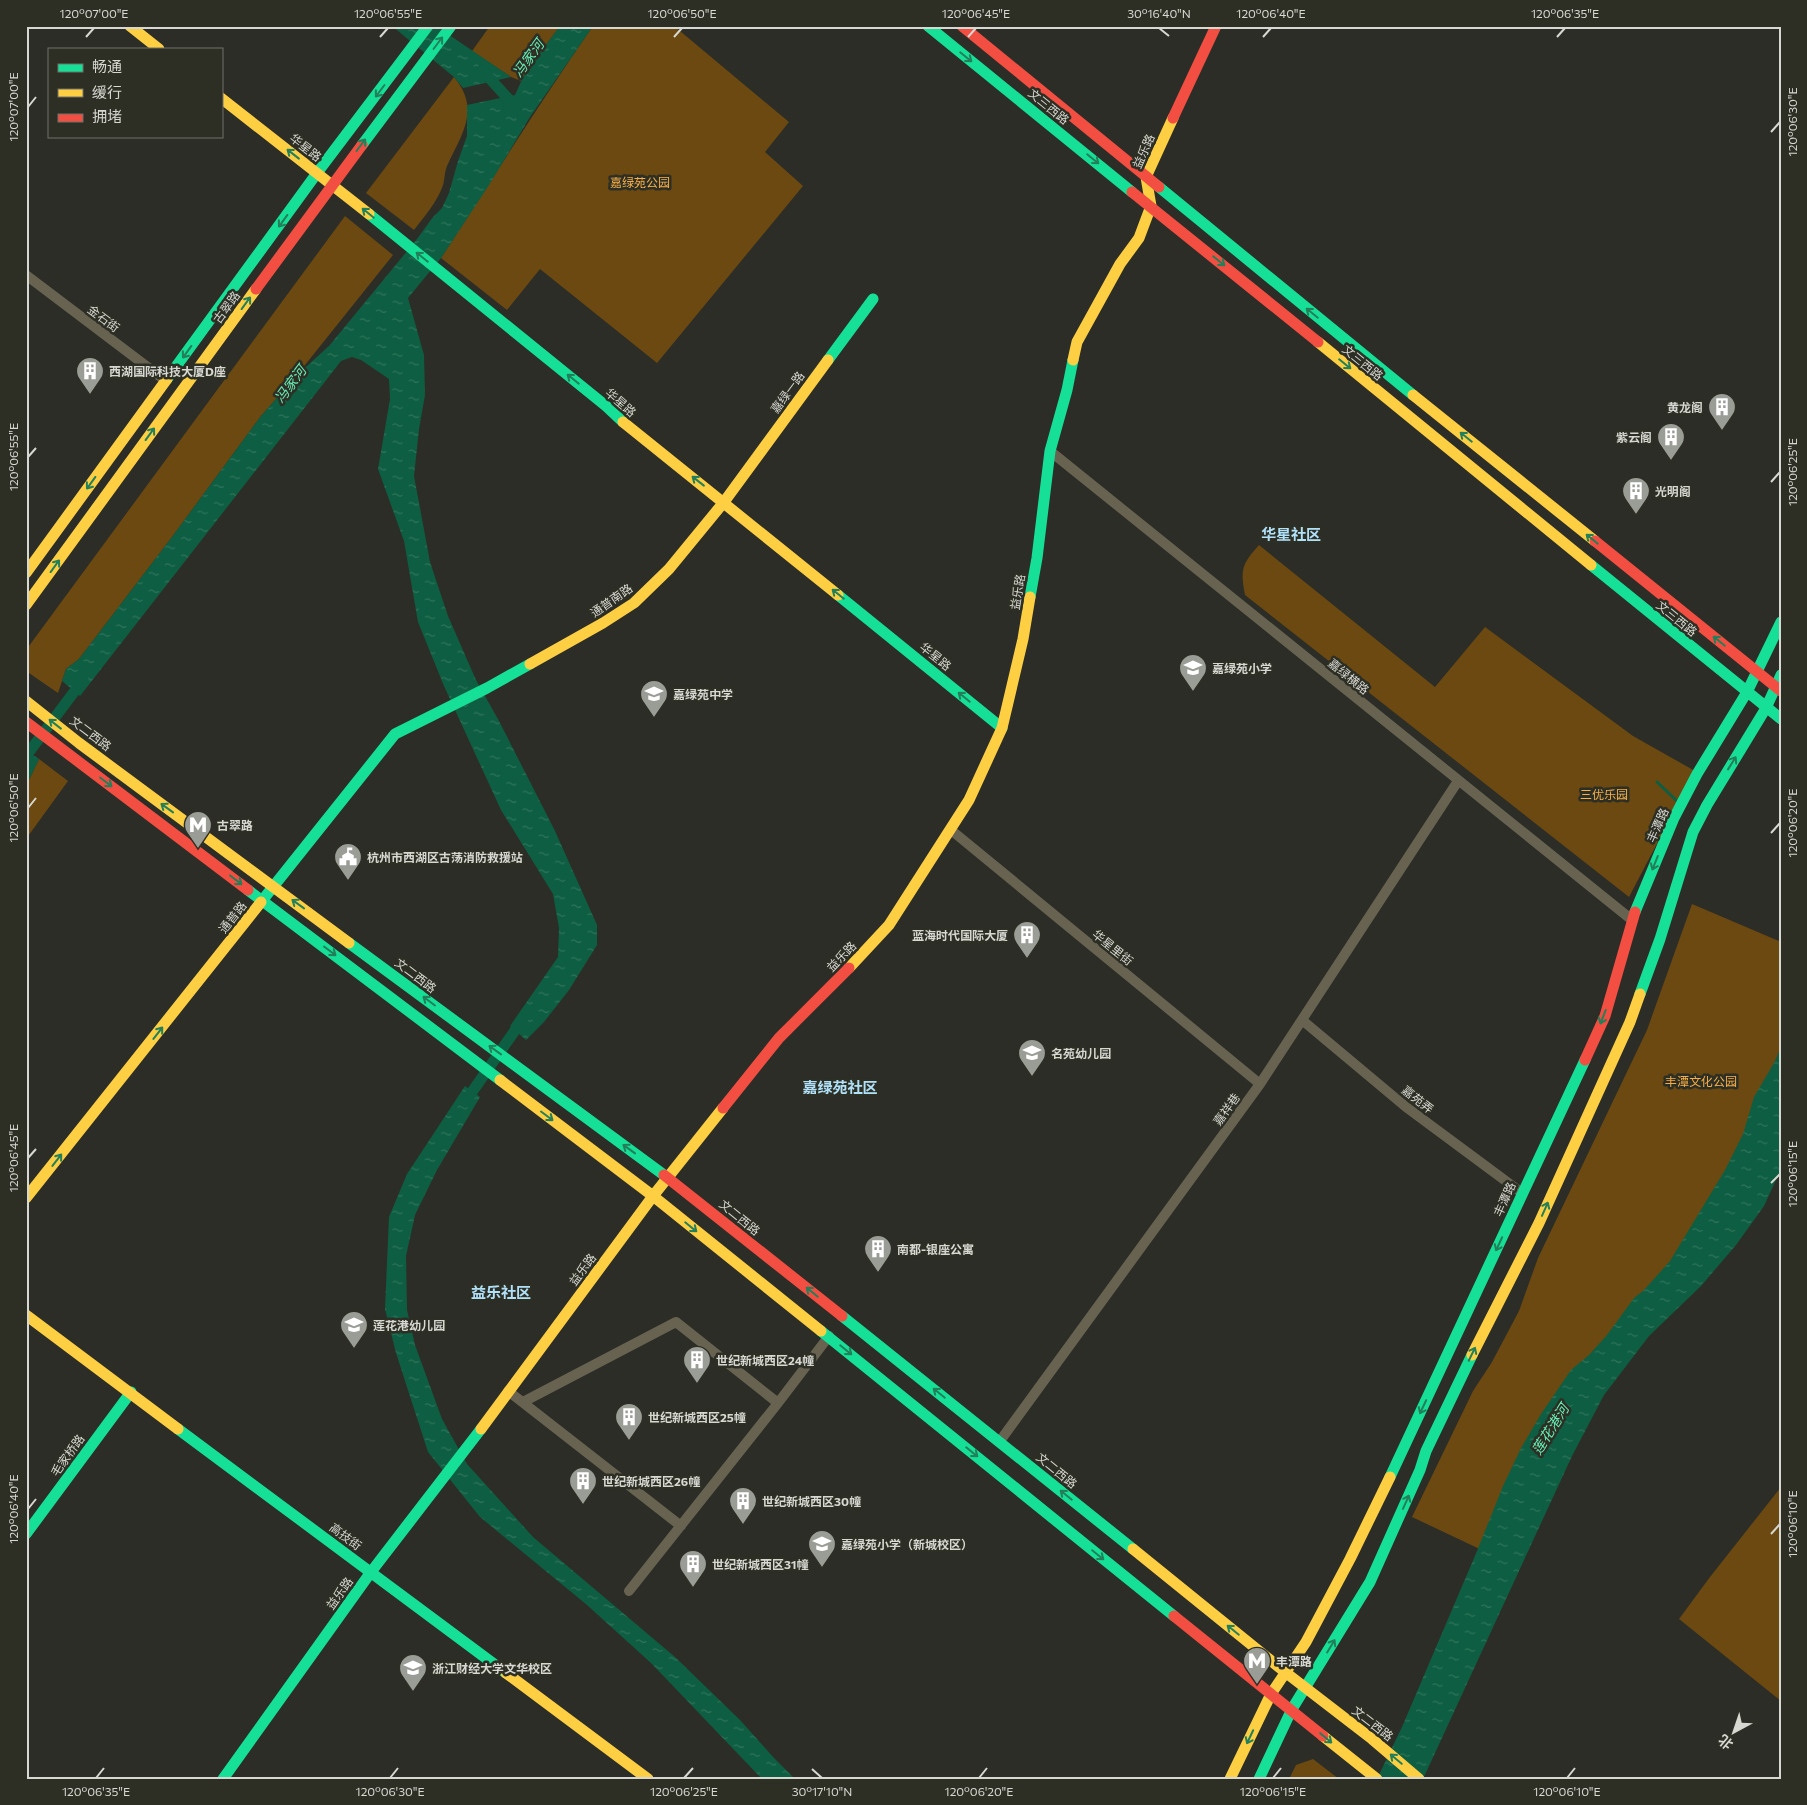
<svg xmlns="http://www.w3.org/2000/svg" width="1807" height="1805" font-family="Commissioner,'Noto Sans SC',sans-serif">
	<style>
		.park { fill: #6b4911 }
		.water { fill: url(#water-ripples) }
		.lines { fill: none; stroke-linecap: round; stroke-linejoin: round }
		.stream { stroke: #0d5e42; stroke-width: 3 }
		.canal { stroke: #0d5e42; stroke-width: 11 }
		.street { stroke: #686351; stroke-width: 10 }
		.fast { stroke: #16e098; stroke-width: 11 }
		.slow { stroke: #ffcf43; stroke-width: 11 }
		.jam { stroke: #f24e42; stroke-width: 11 }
		.oneway { stroke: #237f59 }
		.ticks { fill: none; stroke: #d6d8d1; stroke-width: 2 }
		.labels { text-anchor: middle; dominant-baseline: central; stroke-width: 5; stroke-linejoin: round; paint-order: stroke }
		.street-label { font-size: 12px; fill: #d6d8d1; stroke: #2d2f25 }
		.park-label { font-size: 12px; fill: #f8af46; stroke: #2d2f25 }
		.poi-label { font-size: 12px; font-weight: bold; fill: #d6d8d1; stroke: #2d2f25; text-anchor: start }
		.water-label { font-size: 14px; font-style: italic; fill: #67efb7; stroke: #2d2f25 }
		.quarter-label { font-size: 15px; font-weight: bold; fill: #b1e0f9; stroke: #2d2f25 }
		.neatline { fill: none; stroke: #d6d8d1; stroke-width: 2 }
		.ticks-label { font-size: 12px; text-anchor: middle; fill: #d6d8d1 }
	</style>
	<defs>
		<pattern id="water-ripples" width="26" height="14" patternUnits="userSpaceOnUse" patternTransform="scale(1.25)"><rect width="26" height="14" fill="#0d5e42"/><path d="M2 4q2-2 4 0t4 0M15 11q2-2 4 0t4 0" fill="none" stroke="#30745c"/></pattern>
	</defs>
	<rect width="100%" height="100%" fill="#2c2d27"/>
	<path class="park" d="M 490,26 L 560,26 L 525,73 L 521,81 L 511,77 L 472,51 Z
		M 593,26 L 674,26 L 789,122 L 765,152 L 803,186 L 657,363 L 540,269 L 507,310 L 441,258 C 492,180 540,102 593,26 Z
		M 454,77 C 481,110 462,133 447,166 C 444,173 445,181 442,188 C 436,203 424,217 414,230 L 366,193 Z
		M 345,216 L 393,255 L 297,375 L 261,416 L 172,537 L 79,659 L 66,669 L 58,693 L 26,671 L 26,650 Z
		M 1259,545 L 1435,687 L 1485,627 L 1633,736 L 1695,771 L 1629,897 L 1245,595 C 1240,569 1242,564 1259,545 Z
		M 39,759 L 68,781 L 26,839 L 26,786 Z
		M 1692,904 L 1781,942 L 1781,1077 L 1727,1190 L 1486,1552 L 1412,1517 L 1473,1391 L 1492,1362 L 1519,1311 L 1538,1258 L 1647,1030 Z
		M 1781,1487 L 1781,1701 L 1679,1619 L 1710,1577 Z
		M 1313,1759 L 1339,1779 L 1289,1779 L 1296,1765 Z"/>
	<path class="water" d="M 392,26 L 436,26 L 511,77 L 463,88 L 454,77 Z
		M 560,26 L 593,26 L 530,117 L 489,185 L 441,258 L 408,298 L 424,355 L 425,395 L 419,429 L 414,476 L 430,562 L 448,616 L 476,680 L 499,721 L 555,831 L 597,925 L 597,945 L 569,990 L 544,1022 L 526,1040 L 510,1026 L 558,957 L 559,928 L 553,894 L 501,810 L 444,686 L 418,622 L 404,541 L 378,469 L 390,399 L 389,379 L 361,360 L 352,357 L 341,361 L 80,696 L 62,681 L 66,669 L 79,659 L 172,537 L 261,416 L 297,375 L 329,346 L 417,239 L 433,217 L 442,208 L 449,193 L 458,161 L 467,136 L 467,105 L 515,95 L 525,73 Z
		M 26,750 L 39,759 L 26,786 Z
		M 1781,1046 L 1781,1169 L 1764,1206 L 1736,1245 L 1701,1286 L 1649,1336 L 1604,1395 L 1572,1456 L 1423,1779 L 1377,1779 L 1402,1727 L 1477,1551 L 1503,1486 L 1521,1448 L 1541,1414 L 1571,1370 L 1589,1355 L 1607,1335 L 1634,1298 L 1644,1290 L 1670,1261 L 1725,1170 L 1743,1134 L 1754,1097 L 1775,1061 Z
		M 465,1086 L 480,1097 L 437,1170 L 415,1215 L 406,1256 L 407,1310 L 415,1345 L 442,1419 L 467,1464 L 533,1537 L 675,1657 L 740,1720 L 774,1758 L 795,1779 L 762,1779 L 651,1663 L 587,1605 L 480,1517 L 428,1452 L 396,1353 L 385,1309 L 389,1217 L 407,1174 Z"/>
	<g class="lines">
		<path class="stream" d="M 1657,782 L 1677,801"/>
		<path class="canal" d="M 482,70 L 513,104
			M 26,756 L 83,680
			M 465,1102 L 523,1019"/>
		<path class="street" d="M 26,275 L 166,381
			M 1050,451 L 1632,920
			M 951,830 L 1260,1084
			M 1302,1020 L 1406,1107 L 1522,1193
			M 508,1391 L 681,1526
			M 523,1402 L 676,1322 L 778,1403
			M 1000,1441 L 1260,1084 L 1458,781
			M 629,1591 L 778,1403 L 829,1336"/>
		<path class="fast" d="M 928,26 L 1132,192
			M 362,145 L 451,26
			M 1159,187 L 1413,395
			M 369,214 L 606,406 L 623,422
			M 828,360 L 873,299
			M 167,379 L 317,173 L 428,26
			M 1591,565 L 1781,719
			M 838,595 L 1002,728
			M 1030,597 L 1037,558 L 1050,451 L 1067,390 L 1073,360
			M 248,890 L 500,1080
			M 261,902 L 395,734 L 487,688 L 530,664
			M 1635,912 L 1674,818 L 1697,774 L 1747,692 L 1781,622
			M 349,943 L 664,1175
			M 1640,994 L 1660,939 L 1693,832 L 1707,805 L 1766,708 L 1781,675
			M 842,1316 L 1133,1549
			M 821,1331 L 1174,1616
			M 178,1429 L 506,1673
			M 1390,1477 L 1585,1060
			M 26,1534 L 131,1392
			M 223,1779 L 371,1572 L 481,1429
			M 1259,1779 L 1292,1709 L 1370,1582 L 1420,1470 L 1426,1451 L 1472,1355"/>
		<path class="slow" d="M 130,26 L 159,49
			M 221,98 L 369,214
			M 1318,342 L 1591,565
			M 1073,360 L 1077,342 L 1120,264 L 1139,238 L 1151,206 L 1146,177 L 1173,118
			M 1413,395 L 1595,541
			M 623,422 L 838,595
			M 26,573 L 167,379
			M 26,605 L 256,289
			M 530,664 L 603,623 L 634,603 L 669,569 L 724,502 L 828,360
			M 26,701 L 79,743 L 349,943
			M 849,968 L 889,925 L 969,800 L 1002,728 L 1023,639 L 1030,597
			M 500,1080 L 653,1196 L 821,1331
			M 26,1198 L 261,902
			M 26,1315 L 178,1429
			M 1472,1355 L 1539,1223 L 1630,1022 L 1640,994
			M 481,1429 L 653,1196 L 723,1108
			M 1133,1549 L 1285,1672 L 1372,1739 L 1419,1779
			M 506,1673 L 648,1779
			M 1323,1736 L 1377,1779
			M 1230,1779 L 1271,1694 L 1306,1642 L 1350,1559 L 1390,1477"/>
		<path class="jam" d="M 962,26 L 1159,187
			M 1173,118 L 1216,26
			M 1132,192 L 1318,342
			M 256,289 L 362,145
			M 1595,541 L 1781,691
			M 26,722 L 248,890
			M 1585,1060 L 1605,1016 L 1635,912
			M 723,1108 L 779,1038 L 849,968
			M 664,1175 L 842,1316
			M 1174,1616 L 1323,1736"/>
	</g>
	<defs><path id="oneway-shaft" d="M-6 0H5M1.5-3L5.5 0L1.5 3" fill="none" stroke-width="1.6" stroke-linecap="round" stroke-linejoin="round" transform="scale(1.25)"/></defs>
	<g class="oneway">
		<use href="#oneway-shaft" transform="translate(438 43) rotate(-53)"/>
		<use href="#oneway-shaft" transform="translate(966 57) rotate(39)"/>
		<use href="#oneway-shaft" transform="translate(380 91) rotate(127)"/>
		<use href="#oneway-shaft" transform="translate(361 145) rotate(-53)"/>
		<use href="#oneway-shaft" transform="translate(293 154) rotate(-142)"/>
		<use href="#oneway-shaft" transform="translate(1093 159) rotate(39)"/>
		<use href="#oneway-shaft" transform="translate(368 213) rotate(-141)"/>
		<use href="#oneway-shaft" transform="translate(283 221) rotate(126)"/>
		<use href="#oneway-shaft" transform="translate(422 257) rotate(-141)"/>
		<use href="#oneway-shaft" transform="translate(1219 261) rotate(39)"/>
		<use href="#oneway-shaft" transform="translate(246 303) rotate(-54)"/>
		<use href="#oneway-shaft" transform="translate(1312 313) rotate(-141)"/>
		<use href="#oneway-shaft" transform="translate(187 352) rotate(126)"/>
		<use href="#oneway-shaft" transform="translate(1345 364) rotate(39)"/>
		<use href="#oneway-shaft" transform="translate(573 379) rotate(-141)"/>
		<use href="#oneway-shaft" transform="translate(150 434) rotate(-54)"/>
		<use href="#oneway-shaft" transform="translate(1466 437) rotate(-141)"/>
		<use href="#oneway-shaft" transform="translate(698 481) rotate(-142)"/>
		<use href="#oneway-shaft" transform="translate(91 483) rotate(126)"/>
		<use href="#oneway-shaft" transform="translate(1592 539) rotate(-141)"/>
		<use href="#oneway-shaft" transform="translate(55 566) rotate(-54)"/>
		<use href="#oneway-shaft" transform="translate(838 594) rotate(-141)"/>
		<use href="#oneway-shaft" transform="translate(1719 641) rotate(-141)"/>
		<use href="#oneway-shaft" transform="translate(964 697) rotate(-141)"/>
		<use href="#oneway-shaft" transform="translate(55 724) rotate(-142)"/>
		<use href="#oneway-shaft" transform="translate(1732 763) rotate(-58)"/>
		<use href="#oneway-shaft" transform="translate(106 782) rotate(37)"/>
		<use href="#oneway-shaft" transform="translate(167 808) rotate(-144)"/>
		<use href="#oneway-shaft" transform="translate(1655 863) rotate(112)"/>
		<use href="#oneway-shaft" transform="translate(236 880) rotate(37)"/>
		<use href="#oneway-shaft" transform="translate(298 904) rotate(-144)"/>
		<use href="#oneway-shaft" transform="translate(330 951) rotate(37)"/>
		<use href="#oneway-shaft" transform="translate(429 1001) rotate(-143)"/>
		<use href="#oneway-shaft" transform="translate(1603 1017) rotate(111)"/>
		<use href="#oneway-shaft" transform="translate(158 1033) rotate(-52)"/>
		<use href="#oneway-shaft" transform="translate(495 1050) rotate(-144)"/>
		<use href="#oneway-shaft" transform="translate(547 1116) rotate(37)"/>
		<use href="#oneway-shaft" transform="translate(629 1149) rotate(-144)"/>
		<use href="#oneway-shaft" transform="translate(57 1160) rotate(-52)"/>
		<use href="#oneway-shaft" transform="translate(1545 1209) rotate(-66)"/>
		<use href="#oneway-shaft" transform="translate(691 1227) rotate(39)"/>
		<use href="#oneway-shaft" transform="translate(1499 1244) rotate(115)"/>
		<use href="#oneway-shaft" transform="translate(812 1292) rotate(-141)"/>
		<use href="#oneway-shaft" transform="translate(846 1350) rotate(39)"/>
		<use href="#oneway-shaft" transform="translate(1472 1354) rotate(-64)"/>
		<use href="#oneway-shaft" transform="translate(939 1393) rotate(-141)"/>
		<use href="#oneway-shaft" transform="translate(1423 1407) rotate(115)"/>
		<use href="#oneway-shaft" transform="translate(972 1452) rotate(39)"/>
		<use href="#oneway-shaft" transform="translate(1066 1495) rotate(-141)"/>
		<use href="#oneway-shaft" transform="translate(1406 1502) rotate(-66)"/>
		<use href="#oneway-shaft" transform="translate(1098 1555) rotate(39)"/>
		<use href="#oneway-shaft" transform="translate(1233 1630) rotate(-141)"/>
		<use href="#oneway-shaft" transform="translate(1331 1646) rotate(-59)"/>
		<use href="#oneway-shaft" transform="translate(1250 1737) rotate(115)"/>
		<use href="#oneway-shaft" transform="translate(1326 1738) rotate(40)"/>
		<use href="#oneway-shaft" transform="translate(1396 1759) rotate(-140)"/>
	</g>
	<path class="ticks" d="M 1159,28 L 1169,36M 86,37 L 94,28M 380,37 L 388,28M 674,37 L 682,28M 968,37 L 976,28M 1263,37 L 1271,28M 1557,37 L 1565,28M 28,107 L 36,97M 1771,132 L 1780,122M 28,457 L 36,448M 1771,482 L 1780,472M 28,808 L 36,798M 1771,833 L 1780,823M 28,1158 L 36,1149M 1771,1183 L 1780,1174M 28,1509 L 36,1499M 1771,1534 L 1780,1524M 812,1769 L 822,1778M 96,1778 L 104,1768M 390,1778 L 398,1768M 684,1778 L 693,1768M 979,1778 L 987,1768M 1273,1778 L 1281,1768M 1567,1778 L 1575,1768"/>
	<defs>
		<symbol id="building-pin" viewBox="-11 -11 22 30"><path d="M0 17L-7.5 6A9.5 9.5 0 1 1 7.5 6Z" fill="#9a9c96" stroke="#2d2f25"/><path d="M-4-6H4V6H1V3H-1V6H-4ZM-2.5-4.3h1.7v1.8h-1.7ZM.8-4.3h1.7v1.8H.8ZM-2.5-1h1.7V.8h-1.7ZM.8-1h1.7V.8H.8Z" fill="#fff"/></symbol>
		<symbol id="school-pin" viewBox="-11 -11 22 30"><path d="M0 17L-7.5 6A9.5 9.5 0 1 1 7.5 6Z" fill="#9a9c96" stroke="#2d2f25"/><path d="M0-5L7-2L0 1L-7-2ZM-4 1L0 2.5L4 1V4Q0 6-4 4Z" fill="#fff"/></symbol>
		<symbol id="metro-pin" viewBox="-11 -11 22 30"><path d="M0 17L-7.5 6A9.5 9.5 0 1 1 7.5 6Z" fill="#9a9c96" stroke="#2d2f25"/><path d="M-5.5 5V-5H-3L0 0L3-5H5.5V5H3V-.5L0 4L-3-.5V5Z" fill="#fff"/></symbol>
		<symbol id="civic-pin" viewBox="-11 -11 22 30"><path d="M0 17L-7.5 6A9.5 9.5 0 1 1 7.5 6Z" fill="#9a9c96" stroke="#2d2f25"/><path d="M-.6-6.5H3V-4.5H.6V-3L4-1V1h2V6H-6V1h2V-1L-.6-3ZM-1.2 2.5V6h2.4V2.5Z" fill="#fff"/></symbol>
		<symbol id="university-pin" viewBox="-11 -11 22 30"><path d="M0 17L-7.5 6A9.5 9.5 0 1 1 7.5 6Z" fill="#9a9c96" stroke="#2d2f25"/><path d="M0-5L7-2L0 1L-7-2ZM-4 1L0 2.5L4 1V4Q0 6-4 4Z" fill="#fff"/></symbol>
	</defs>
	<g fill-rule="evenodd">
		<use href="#building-pin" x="74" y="355" width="32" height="43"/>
		<use href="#building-pin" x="1706" y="391" width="32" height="43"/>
		<use href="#building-pin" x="1655" y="421" width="32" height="43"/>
		<use href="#building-pin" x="1620" y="475" width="32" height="43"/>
		<use href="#school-pin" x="1177" y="652" width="32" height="43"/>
		<use href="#school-pin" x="638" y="678" width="32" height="43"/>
		<use href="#metro-pin" x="182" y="809" width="32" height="43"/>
		<use href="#civic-pin" x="332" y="841" width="32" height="43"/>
		<use href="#building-pin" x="1011" y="919" width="32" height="43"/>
		<use href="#school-pin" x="1016" y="1037" width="32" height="43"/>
		<use href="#building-pin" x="862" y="1233" width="32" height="43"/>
		<use href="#school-pin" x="338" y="1309" width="32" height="43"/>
		<use href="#building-pin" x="681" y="1344" width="32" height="43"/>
		<use href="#building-pin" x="613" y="1401" width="32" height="43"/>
		<use href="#building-pin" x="567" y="1465" width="32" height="43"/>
		<use href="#building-pin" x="727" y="1485" width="32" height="43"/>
		<use href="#school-pin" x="806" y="1528" width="32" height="43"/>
		<use href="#building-pin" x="677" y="1548" width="32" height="43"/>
		<use href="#metro-pin" x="1241" y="1645" width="32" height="43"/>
		<use href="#university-pin" x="397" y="1652" width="32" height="43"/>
	</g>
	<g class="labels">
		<g class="street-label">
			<text transform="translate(1049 106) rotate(39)">文三西路</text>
			<text transform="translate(306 147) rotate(38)">华星路</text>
			<text transform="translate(1143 151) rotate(-66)">益乐路</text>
			<text transform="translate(226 307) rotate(-54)">古翠路</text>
			<text transform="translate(104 318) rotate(37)">金石街</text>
			<text transform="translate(1363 362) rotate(39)">文三西路</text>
			<text transform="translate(787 392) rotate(-54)">嘉绿一路</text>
			<text transform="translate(621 402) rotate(41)">华星路</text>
			<text transform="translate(1017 592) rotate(-81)">益乐路</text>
			<text transform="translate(611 600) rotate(-35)">通普南路</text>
			<text transform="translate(1677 618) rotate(39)">文三西路</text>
			<text transform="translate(936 656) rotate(39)">华星路</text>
			<text transform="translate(1349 676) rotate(39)">嘉绿横路</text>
			<text transform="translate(91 733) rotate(37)">文二西路</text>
			<text transform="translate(1657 825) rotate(-66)">丰潭路</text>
			<text transform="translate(232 917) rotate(-52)">通普路</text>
			<text transform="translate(1113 947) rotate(39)">华星里街</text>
			<text transform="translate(841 956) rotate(-46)">益乐路</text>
			<text transform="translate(416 975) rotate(37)">文二西路</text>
			<text transform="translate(1418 1099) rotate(38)">嘉苑弄</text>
			<text transform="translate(1226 1109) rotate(-54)">嘉祥巷</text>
			<text transform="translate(1504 1199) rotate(-66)">丰潭路</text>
			<text transform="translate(740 1217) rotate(39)">文二西路</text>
			<text transform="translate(582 1269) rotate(-53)">益乐路</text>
			<text transform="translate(67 1455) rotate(-54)">毛家桥路</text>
			<text transform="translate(1057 1470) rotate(39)">文二西路</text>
			<text transform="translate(346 1536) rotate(37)">高技街</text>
			<text transform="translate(339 1593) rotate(-54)">益乐路</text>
			<text transform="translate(1373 1723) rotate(38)">文二西路</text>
		</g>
		<g class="park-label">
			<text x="640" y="182">嘉绿苑公园</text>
			<text x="1604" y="794">三优乐园</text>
			<text x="1701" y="1081">丰潭文化公园</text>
		</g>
		<g class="poi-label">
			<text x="109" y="371">西湖国际科技大厦D座</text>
			<text x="1703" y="407" text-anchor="end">黄龙阁</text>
			<text x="1652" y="437" text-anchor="end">紫云阁</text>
			<text x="1655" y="491">光明阁</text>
			<text x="1212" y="668">嘉绿苑小学</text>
			<text x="673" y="694">嘉绿苑中学</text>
			<text x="217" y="825">古翠路</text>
			<text x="367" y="857">杭州市西湖区古荡消防救援站</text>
			<text x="1008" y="935" text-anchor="end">蓝海时代国际大厦</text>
			<text x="1051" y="1053">名苑幼儿园</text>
			<text x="897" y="1249">南都-银座公寓</text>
			<text x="373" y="1325">莲花港幼儿园</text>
			<text x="716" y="1360">世纪新城西区24幢</text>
			<text x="648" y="1417">世纪新城西区25幢</text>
			<text x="602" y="1481">世纪新城西区26幢</text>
			<text x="762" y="1501">世纪新城西区30幢</text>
			<text x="841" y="1544">嘉绿苑小学（新城校区）</text>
			<text x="712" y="1564">世纪新城西区31幢</text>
			<text x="1276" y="1661">丰潭路</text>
			<text x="432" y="1668">浙江财经大学文华校区</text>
		</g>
		<g class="water-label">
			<text transform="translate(528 58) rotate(-54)">冯家河</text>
			<text transform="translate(290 384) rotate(-53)">冯家河</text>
			<text transform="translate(1550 1429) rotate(-58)">莲花港河</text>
		</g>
		<g class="quarter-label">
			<text x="1291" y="534">华星社区</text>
			<text x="840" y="1087">嘉绿苑社区</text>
			<text x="501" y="1292">益乐社区</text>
		</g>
	</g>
	<rect width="1807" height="1805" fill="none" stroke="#2d2f25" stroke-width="55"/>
	<rect x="48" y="48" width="175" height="90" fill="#2d2f25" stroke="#71736a"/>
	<rect x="58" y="64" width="25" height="8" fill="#16e098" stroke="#71736a"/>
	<text x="92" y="72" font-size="15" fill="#d6d8d1">畅通</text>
	<rect x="58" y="89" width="25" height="8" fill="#ffcf43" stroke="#71736a"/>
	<text x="92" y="98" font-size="15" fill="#d6d8d1">缓行</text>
	<rect x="58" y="114" width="25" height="8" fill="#f24e42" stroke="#71736a"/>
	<text x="92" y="122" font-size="15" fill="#d6d8d1">拥堵</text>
	<g transform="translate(1734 1732) rotate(220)" stroke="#2d2f25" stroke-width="4" paint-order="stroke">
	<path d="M0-4L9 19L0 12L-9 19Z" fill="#d6d8d1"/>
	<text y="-8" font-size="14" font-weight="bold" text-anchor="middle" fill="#d6d8d1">北</text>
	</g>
	<rect x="28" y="28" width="1752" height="1750" class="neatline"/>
	<g class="ticks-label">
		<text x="94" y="18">120°07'00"E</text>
		<text x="388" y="18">120°06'55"E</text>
		<text x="682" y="18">120°06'50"E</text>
		<text x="976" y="18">120°06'45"E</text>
		<text x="1159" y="18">30°16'40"N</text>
		<text x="1271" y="18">120°06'40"E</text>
		<text x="1565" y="18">120°06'35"E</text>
		<text transform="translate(14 107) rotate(-90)" y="4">120°07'00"E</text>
		<text transform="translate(1793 122) rotate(-90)" y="4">120°06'30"E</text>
		<text transform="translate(14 457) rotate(-90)" y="4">120°06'55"E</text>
		<text transform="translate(1793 472) rotate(-90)" y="4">120°06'25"E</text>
		<text transform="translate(14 808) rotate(-90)" y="4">120°06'50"E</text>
		<text transform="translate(1793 823) rotate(-90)" y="4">120°06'20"E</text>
		<text transform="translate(14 1158) rotate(-90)" y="4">120°06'45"E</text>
		<text transform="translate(1793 1174) rotate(-90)" y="4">120°06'15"E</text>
		<text transform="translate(14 1509) rotate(-90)" y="4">120°06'40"E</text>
		<text transform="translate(1793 1524) rotate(-90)" y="4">120°06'10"E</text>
		<text x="96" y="1796">120°06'35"E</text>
		<text x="390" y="1796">120°06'30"E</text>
		<text x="684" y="1796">120°06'25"E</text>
		<text x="822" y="1796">30°17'10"N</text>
		<text x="979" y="1796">120°06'20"E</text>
		<text x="1273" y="1796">120°06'15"E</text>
		<text x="1567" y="1796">120°06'10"E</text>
	</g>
</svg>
